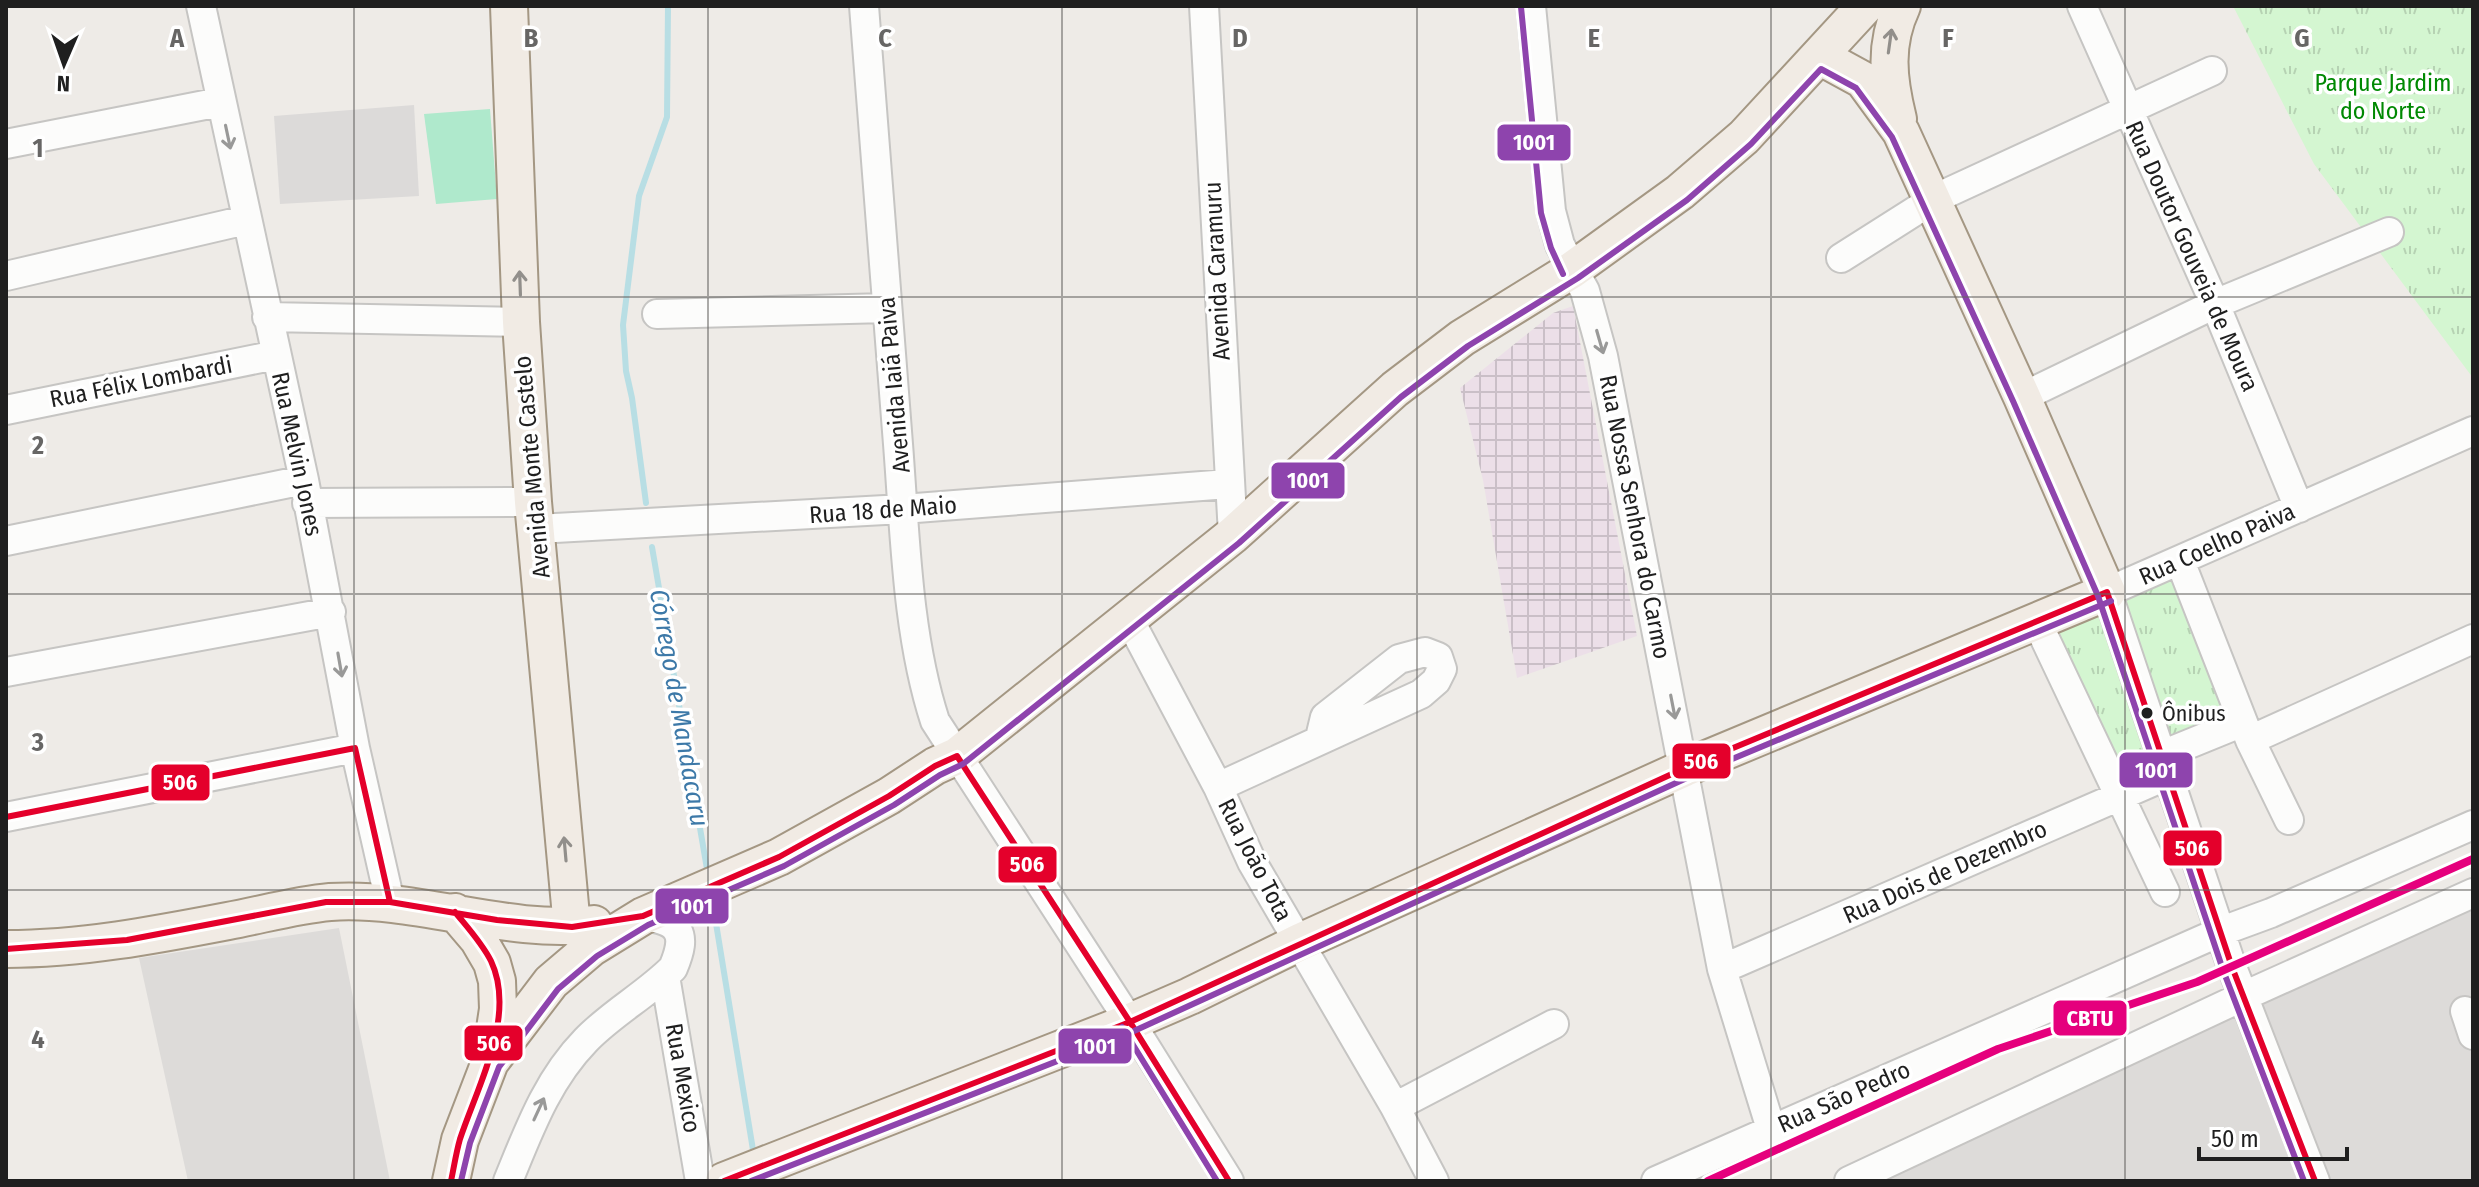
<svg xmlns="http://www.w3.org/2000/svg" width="2479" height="1187" font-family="'Fira Sans Condensed',sans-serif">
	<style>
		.residential { fill: #dddbd9 }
		.industrial { fill: url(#industrial-grid) }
		.religious { fill: #dcdad9 }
		.park { fill: url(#park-tufts) }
		.pitch { fill: #afe9cc }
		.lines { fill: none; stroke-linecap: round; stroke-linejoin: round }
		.stream { stroke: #b8dee4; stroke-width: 6 }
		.minor-casing { stroke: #c6c5c3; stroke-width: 32 }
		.major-casing { stroke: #a49783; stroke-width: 40 }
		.minor { stroke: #fcfcfb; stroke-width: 28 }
		.major { stroke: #f1ebe4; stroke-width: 36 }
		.bus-1-casing { stroke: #fff; stroke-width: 12 }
		.bus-2-casing { stroke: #fff; stroke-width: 12 }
		.bus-1 { stroke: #e4002b; stroke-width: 6 }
		.bus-2 { stroke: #8e44ad; stroke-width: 6 }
		.rail-1-casing { stroke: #fff; stroke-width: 14 }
		.rail-1 { stroke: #e5007d; stroke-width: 8 }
		.oneway { stroke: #928f8b }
		.oneway2 { stroke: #999998 }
		.grid { fill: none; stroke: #676665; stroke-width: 2; stroke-opacity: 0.55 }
		.bus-dot { fill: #1f1f1f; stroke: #fff; stroke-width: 3 }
		.labels { text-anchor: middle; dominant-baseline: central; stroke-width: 7; stroke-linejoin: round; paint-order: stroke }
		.bus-label { font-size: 22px; fill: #1f1f1f; stroke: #fff; text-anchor: start }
		.park-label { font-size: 24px; fill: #018903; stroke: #fff }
		.street-label { font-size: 24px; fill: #1f1f1f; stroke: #fff }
		.water-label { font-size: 26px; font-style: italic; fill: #3d79a8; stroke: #fff }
		.grid-label { font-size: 26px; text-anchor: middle; font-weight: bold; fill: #676665; stroke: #fff; stroke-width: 7; stroke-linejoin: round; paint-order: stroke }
		.line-badge { stroke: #fff; stroke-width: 3 }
		.badge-label { font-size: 22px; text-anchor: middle; font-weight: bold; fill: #fff }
	</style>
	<defs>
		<pattern id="industrial-grid" width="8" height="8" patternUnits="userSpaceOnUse" patternTransform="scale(2)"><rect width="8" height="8" fill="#ecdfe8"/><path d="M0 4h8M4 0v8" fill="none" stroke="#cabfc7"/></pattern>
		<pattern id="park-tufts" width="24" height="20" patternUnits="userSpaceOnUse" patternTransform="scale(2)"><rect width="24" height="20" fill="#d4f6d1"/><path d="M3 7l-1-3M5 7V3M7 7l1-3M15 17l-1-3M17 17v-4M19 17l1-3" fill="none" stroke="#b6d2b3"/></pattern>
	</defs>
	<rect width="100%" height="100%" fill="#eeebe7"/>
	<path class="residential" d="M 2473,908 L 2473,1181 L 1880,1181 L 2146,1054 Z
		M 339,928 L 390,1181 L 188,1181 L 139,958 Z"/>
	<path class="industrial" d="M 1573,306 L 1637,636 L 1517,678 L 1483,480 L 1460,388 L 1553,313 Z"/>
	<path class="religious" d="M 414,105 L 419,196 L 280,204 L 274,116 Z"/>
	<path class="park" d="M 2233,6 L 2473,6 L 2473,378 L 2314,164 Z
		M 2172,573 L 2237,730 L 2174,755 L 2118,598 Z
		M 2099,606 L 2160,769 L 2118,785 L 2046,625 Z"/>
	<path class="pitch" d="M 490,109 L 497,199 L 436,204 L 424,114 Z"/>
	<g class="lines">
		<path class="stream" d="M 646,503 L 632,398 L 626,371 L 623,325 L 639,196 L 667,117 L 668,6
			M 652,547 L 707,869
			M 713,905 L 754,1156"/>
		<defs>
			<path id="minor" d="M 201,6 L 304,480 L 355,748 L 390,902
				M 864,6 C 875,152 887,298 898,444 C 905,534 907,635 935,721 L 1130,1022 L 1229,1181
				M 1204,6 L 1233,535
				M 1531,6 L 1551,211 L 1560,245 L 1585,291 L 1603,356 L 1722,969 L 1771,1129
				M 2082,6 L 2215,304 L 2299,508
				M 6,144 L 220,102
				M 1841,258 L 1934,199 L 2212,71
				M 6,276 L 246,220
				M 657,314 L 887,308
				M 267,317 L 521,322
				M 2022,397 L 2215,304 L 2389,232
				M 6,410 L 276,355
				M 307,503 L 533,502
				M 537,529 L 903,509 L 1228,484
				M 6,541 L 304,480
				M 2180,561 L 2250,740 L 2289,820
				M 1129,619 L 1218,787 L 1252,862 L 1395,1107 L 1434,1181
				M 2037,622 L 2165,892
				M 6,672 L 331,612
				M 2250,740 L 2473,639
				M 2162,755 L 2243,722
				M 1218,787 L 1421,694 L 1436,681 L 1442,669 L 1438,657 L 1425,652 L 1399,659 L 1325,717 L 1320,738
				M 6,817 L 355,748
				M 1722,969 L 2168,775
				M 665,976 L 700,1181
				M 2465,1011 L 2473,1035
				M 1395,1107 L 1554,1024
				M 508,1181 C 529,1130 547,1080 586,1040 C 612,1013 646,995 673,968 C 688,933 680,921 643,916
				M 1656,1181 L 2222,931 L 2271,913 L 2473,825
				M 1849,1181 L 2244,996 L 2473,893
				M 2315,1181 L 2232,967 L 2107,592 L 2473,431"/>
			<path id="major" d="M 509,6 L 521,322 L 533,502 L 572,927
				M 1898,119 C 1888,79 1884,44 1902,6
				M 6,949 C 81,949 155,935 228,921 C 261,915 296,905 330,902 C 419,896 506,935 594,924
				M 490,1062 L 551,982 L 591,948 L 643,916 L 779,857 L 889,796 L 935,766 L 957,756 L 1233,535 L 1395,389 L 1462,338 L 1572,270 L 1680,192 L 1744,137 L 1865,6
				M 451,1181 L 460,1140 L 490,1062 L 498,1009 L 497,981 L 492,963 L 478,939 L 455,912
				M 724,1181 L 1130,1022 L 1190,996 L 1300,942 L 1685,768 L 2107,592 L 2022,397 L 1901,132 L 1863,80 L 1819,56"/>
		</defs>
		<use href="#minor" class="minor-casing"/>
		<use href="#major" class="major-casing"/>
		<use href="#minor" class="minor"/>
		<use href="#major" class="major"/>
		<defs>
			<path id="bus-1" d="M 355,748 L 390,902
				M 6,817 L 355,748
				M 6,949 L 127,940 L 326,902 L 390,902 L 497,920 L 572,927 L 643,916 L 779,857 L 889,796 L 935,766 L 957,756 L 1130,1022 L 1229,1181
				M 451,1181 C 454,1167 456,1153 460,1139 C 477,1087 517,1016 491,961 C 482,943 468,928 455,912
				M 724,1181 L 1130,1022 L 1685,768 L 2107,592 L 2232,967 L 2315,1181"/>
			<path id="bus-2" d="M 1521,7 L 1541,213 L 1551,248 L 1563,274
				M 1122,1027 L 1217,1181
				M 461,1181 L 470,1143 L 499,1067 L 558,989 L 597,956 L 648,925 L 784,866 L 894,805 L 940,775 L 963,764 L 1239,543 L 1401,397 L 1468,346 L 1578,278 L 1687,200 L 1751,144 L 1821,69 L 1856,88 L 1892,137 L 2013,401 L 2098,596 L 2223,970 L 2304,1181
				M 751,1181 L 1134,1031 L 1689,777 L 2111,601"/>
		</defs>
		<use href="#bus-1" class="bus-1-casing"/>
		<use href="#bus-2" class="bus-2-casing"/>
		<use href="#bus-1" class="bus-1"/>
		<use href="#bus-2" class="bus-2"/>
		<defs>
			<path id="rail-1" d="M 1708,1181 L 1998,1049 L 2197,982 L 2473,859"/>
		</defs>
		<use href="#rail-1" class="rail-1-casing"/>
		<use href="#rail-1" class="rail-1"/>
	</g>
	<defs><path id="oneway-shaft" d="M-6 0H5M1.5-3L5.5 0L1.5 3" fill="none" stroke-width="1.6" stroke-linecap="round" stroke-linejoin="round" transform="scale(2)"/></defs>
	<g class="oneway">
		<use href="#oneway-shaft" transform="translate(1890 41) rotate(-82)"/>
		<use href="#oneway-shaft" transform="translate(520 283) rotate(-92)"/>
		<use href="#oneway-shaft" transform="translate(565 849) rotate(-95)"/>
	</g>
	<g class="oneway2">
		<use href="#oneway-shaft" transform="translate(228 137) rotate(78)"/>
		<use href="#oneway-shaft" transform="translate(1600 342) rotate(74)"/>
		<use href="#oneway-shaft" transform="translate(340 665) rotate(80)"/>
		<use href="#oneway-shaft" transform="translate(1673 707) rotate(79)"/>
		<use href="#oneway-shaft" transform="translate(539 1109) rotate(-65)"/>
	</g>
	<path class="grid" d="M 354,6 L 354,1181M 708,6 L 708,1181M 1062,6 L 1062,1181M 1417,6 L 1417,1181M 1771,6 L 1771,1181M 2125,6 L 2125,1181M 6,297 L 2473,297M 6,594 L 2473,594M 6,890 L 2473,890"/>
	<circle class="bus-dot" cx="2147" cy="713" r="7"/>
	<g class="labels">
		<g class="bus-label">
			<text x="2162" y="713">Ônibus</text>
		</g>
		<g class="park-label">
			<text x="2383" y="83">Parque Jardim<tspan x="2383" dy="28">do Norte</tspan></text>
		</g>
		<g class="street-label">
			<text transform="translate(2192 256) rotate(66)">Rua Doutor Gouveia de Moura</text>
			<text transform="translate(1217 271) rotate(-93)">Avenida Caramuru</text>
			<text transform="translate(141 382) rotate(-11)">Rua Félix Lombardi</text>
			<text transform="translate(894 385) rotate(-95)">Avenida Iaiá Paiva</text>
			<text transform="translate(297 454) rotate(78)">Rua Melvin Jones</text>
			<text transform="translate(532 467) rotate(-95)">Avenida Monte Castelo</text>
			<text transform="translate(883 510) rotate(-4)">Rua 18 de Maio</text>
			<text transform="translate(1635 517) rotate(79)">Rua Nossa Senhora do Carmo</text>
			<text transform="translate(2217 544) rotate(-24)">Rua Coelho Paiva</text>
			<text transform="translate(1255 860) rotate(63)">Rua João Tota</text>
			<text transform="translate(1945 872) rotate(-24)">Rua Dois de Dezembro</text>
			<text transform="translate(683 1078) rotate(80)">Rua Mexico</text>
			<text transform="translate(1844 1097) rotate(-24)">Rua São Pedro</text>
		</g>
		<g class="water-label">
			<text transform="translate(679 708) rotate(80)">Córrego de Mandacaru</text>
		</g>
	</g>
	<g class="grid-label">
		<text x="177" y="47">A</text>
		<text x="531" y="47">B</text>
		<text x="885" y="47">C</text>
		<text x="1240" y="47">D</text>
		<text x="1594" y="47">E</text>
		<text x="1948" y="47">F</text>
		<text x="2302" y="47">G</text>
		<text x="38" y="157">1</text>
		<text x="38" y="454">2</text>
		<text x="38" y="751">3</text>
		<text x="38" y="1048">4</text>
	</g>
	<g class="line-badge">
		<rect x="1496" y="123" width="76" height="39" rx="8" fill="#8e44ad"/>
		<rect x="1270" y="461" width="76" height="39" rx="8" fill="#8e44ad"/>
		<rect x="1671" y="742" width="61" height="38" rx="8" fill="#e4002b"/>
		<rect x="2118" y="751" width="76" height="38" rx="8" fill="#8e44ad"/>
		<rect x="150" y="763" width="61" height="39" rx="8" fill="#e4002b"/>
		<rect x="2162" y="829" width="61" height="38" rx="8" fill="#e4002b"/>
		<rect x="997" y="845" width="61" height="39" rx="8" fill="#e4002b"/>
		<rect x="654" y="887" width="76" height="38" rx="8" fill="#8e44ad"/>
		<rect x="2052" y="999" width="76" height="38" rx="8" fill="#e5007d"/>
		<rect x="463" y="1024" width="61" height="38" rx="8" fill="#e4002b"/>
		<rect x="1057" y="1027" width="76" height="38" rx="8" fill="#8e44ad"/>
	</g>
	<g class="badge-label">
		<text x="1534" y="150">1001</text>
		<text x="1308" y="488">1001</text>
		<text x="1701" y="769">506</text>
		<text x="2156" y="778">1001</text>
		<text x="180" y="790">506</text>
		<text x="2192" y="856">506</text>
		<text x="1027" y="872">506</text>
		<text x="692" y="914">1001</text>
		<text x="2090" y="1026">CBTU</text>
		<text x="494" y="1051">506</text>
		<text x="1095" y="1054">1001</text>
	</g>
	<rect width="2479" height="1187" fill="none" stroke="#1f1f1f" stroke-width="16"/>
	<g transform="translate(64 64) rotate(182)" stroke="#ffffff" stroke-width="6" paint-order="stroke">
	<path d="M0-6L14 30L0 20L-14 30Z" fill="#1f1f1f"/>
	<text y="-12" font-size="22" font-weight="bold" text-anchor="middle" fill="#1f1f1f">N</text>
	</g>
	<path d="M2199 1147v12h148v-12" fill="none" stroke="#1f1f1f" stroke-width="4"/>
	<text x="2211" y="1147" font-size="24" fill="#1f1f1f" stroke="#ffffff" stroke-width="6" paint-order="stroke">50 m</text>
</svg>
